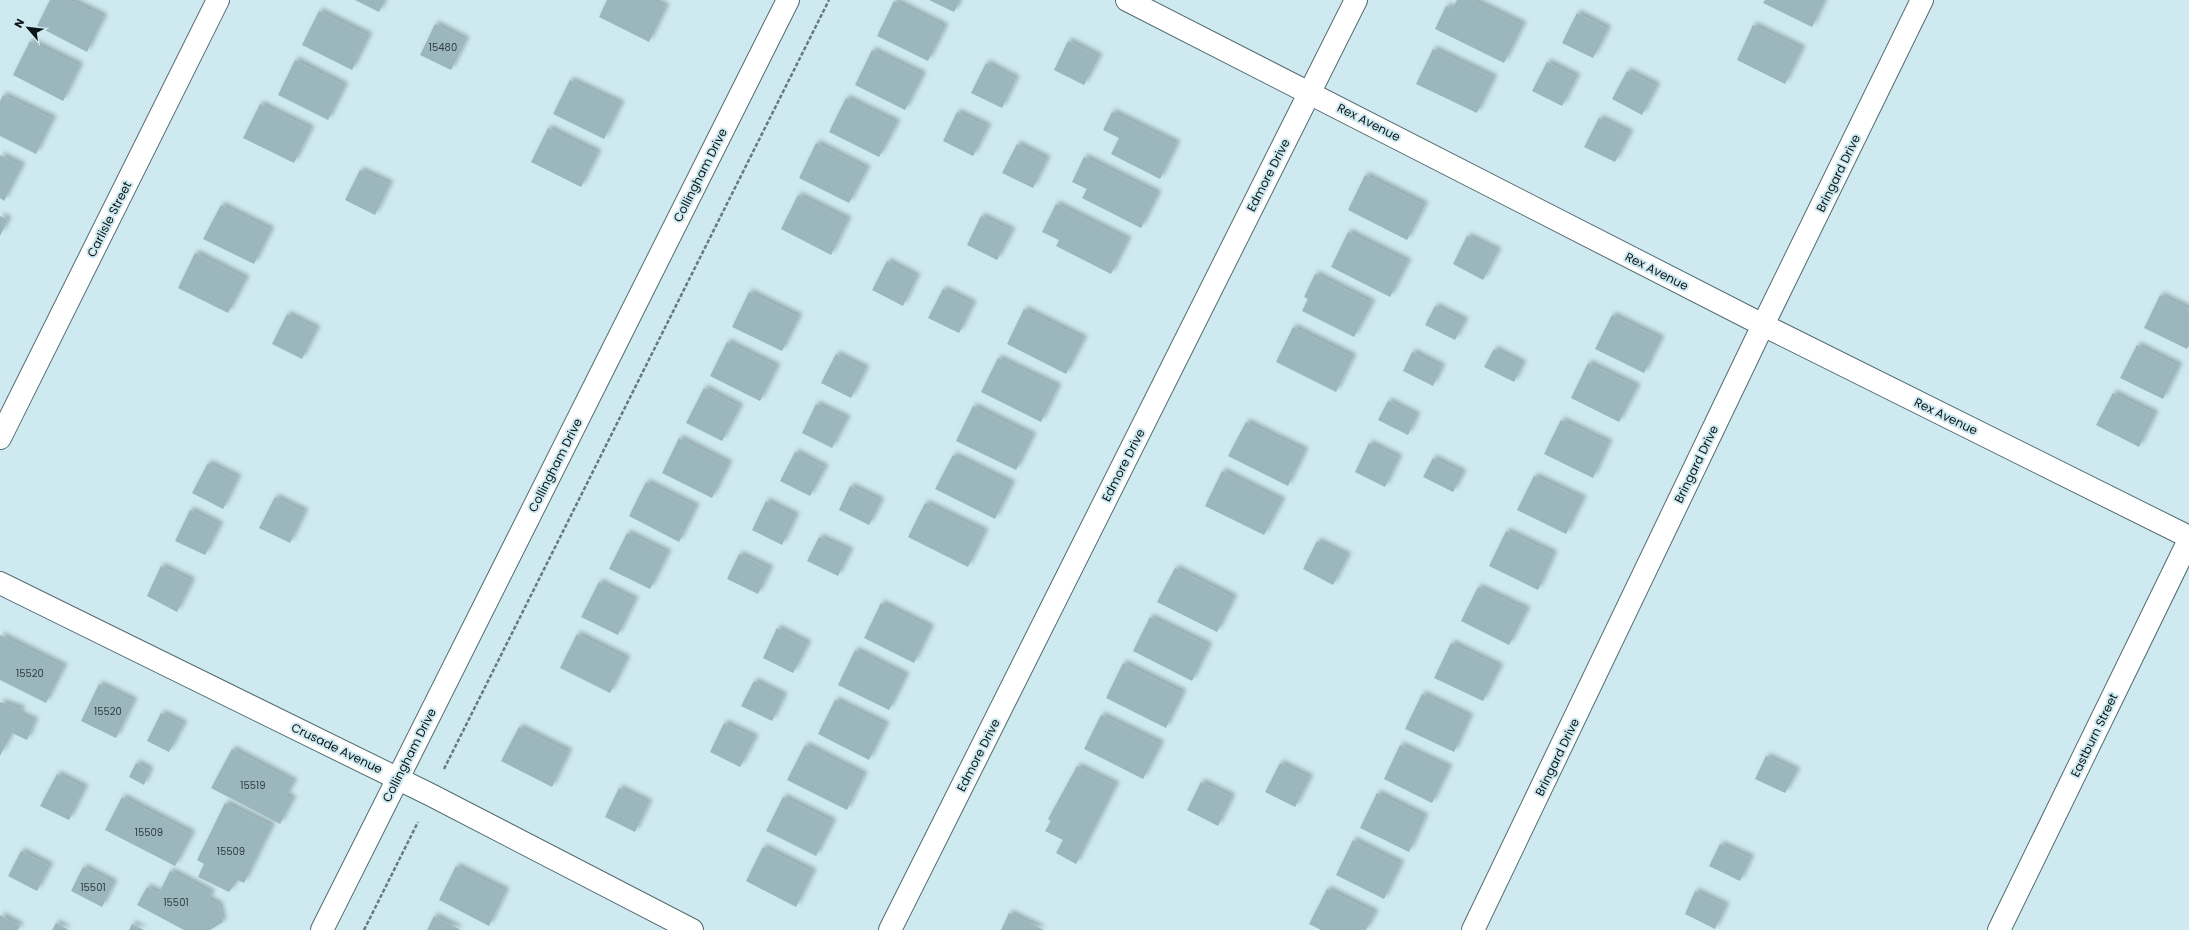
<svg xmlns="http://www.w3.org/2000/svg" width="2189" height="930" font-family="Poppins,sans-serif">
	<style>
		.building { fill: #9bb6bc; filter: url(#shadow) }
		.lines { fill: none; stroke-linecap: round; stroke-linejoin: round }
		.street-casing { stroke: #536c71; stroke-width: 24 }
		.path { stroke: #66797d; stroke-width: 2.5; stroke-dasharray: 4 2; stroke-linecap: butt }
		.street { stroke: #fff; stroke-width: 22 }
		.labels { text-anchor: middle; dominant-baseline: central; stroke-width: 4; stroke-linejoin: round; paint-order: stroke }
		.number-label { font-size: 10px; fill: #303e42 }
		.street-label { font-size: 12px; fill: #0c1619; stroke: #ceeaf0 }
	</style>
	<defs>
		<filter id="shadow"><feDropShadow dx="3.5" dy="-3.5" stdDeviation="2" flood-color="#0004"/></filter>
	</defs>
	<rect width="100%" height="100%" fill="#ceeaf0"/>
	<path class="building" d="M 50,0 L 70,0 L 104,17 L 87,52 L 37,26 Z
		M 355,0 L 385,0 L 379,12 Z
		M 607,0 L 652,0 L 666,7 L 649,42 L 599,17 Z
		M 929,0 L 960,0 L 954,12 Z
		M 1457,0 L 1472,0 L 1523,25 L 1504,63 L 1435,29 L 1446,6 L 1452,9 Z
		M 1765,0 L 1825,0 L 1812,27 L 1763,3 Z
		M 894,1 L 945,27 L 928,61 L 877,36 Z
		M 319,11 L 369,36 L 352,70 L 302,45 Z
		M 1577,13 L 1608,29 L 1593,58 L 1562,43 Z
		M 435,24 L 466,40 L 451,70 L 420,55 Z
		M 1753,25 L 1802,49 L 1785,84 L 1737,60 Z
		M 30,41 L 80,66 L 63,101 L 13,75 Z
		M 1068,41 L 1099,57 L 1084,85 L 1054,70 Z
		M 1433,49 L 1494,78 L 1477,113 L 1416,84 Z
		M 872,50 L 923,75 L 905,110 L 855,85 Z
		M 295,60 L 345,86 L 328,120 L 278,95 Z
		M 1547,62 L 1577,77 L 1562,106 L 1532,91 Z
		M 986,63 L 1016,79 L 1002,108 L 971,93 Z
		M 1627,71 L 1657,86 L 1642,115 L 1612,99 Z
		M 570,80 L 621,104 L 604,139 L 553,114 Z
		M 3,95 L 53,119 L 36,154 L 0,136 L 0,101 Z
		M 846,98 L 897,123 L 879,157 L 829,132 Z
		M 260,104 L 311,129 L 294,163 L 243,138 Z
		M 957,112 L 988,127 L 973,156 L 943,141 Z
		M 1112,112 L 1177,144 L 1160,179 L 1111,154 L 1119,138 L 1103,130 Z
		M 1599,118 L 1630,133 L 1615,162 L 1584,147 Z
		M 548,128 L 598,153 L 581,187 L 531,162 Z
		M 816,143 L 867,169 L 849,203 L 799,178 Z
		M 1017,144 L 1047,159 L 1033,188 L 1002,173 Z
		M 0,155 L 22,166 L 4,201 L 0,198 Z
		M 1084,157 L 1158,194 L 1141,228 L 1082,198 L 1087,189 L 1072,182 Z
		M 360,170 L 390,184 L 375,215 L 345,200 Z
		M 1365,175 L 1425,205 L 1407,240 L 1348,210 Z
		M 798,195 L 848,220 L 831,255 L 781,229 Z
		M 1056,204 L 1128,240 L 1111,274 L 1056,246 L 1059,240 L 1042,232 Z
		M 221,205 L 271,230 L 254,264 L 203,239 Z
		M 0,216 L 8,220 L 0,236 Z
		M 981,216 L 1012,231 L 997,260 L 967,245 Z
		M 1348,232 L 1408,262 L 1390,297 L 1331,267 Z
		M 1467,236 L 1498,251 L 1483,280 L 1453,264 Z
		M 195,253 L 246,279 L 228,313 L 178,288 Z
		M 887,261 L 917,277 L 903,306 L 872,290 Z
		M 1315,274 L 1372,303 L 1354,337 L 1302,311 L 1308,299 L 1304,297 Z
		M 943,289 L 973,304 L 959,333 L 928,318 Z
		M 749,292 L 799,317 L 782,351 L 732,327 Z
		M 2160,295 L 2189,309 L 2189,345 L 2187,349 L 2144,328 Z
		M 1435,306 L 1465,321 L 1455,340 L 1425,325 Z
		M 1024,309 L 1084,339 L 1066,374 L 1007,344 Z
		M 287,314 L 317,329 L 302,359 L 272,344 Z
		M 1612,315 L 1661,339 L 1644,373 L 1595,349 Z
		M 1293,327 L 1353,357 L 1336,392 L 1276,362 Z
		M 727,342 L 777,367 L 760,401 L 710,376 Z
		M 2137,345 L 2179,366 L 2163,399 L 2120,378 Z
		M 1494,349 L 1523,364 L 1514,382 L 1484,367 Z
		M 1412,352 L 1442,367 L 1433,386 L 1403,371 Z
		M 836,354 L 866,369 L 851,398 L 821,383 Z
		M 998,358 L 1058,387 L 1041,422 L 981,392 Z
		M 1588,363 L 1637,387 L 1619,422 L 1571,398 Z
		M 704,388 L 740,407 L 722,441 L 686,423 Z
		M 2113,393 L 2155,414 L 2139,447 L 2096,425 Z
		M 1388,401 L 1417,416 L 1408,435 L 1378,420 Z
		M 816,404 L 847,419 L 832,448 L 802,433 Z
		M 973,406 L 1033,436 L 1016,470 L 956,441 Z
		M 1561,420 L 1609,443 L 1593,478 L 1544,454 Z
		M 1246,422 L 1305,451 L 1288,486 L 1228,456 Z
		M 679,438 L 729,464 L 712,498 L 662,473 Z
		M 1369,443 L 1399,458 L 1385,487 L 1355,472 Z
		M 795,452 L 825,468 L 810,496 L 780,481 Z
		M 953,455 L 1012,484 L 995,519 L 935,489 Z
		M 1433,458 L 1463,473 L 1453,492 L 1423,477 Z
		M 208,463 L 238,478 L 223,509 L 192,493 Z
		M 1222,471 L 1282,501 L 1264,535 L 1205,506 Z
		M 1534,476 L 1583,499 L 1566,534 L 1517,510 Z
		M 646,482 L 696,507 L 679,542 L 629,516 Z
		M 850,486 L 881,501 L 869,525 L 839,510 Z
		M 275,497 L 305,512 L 290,543 L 259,528 Z
		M 766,501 L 796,516 L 782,545 L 752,530 Z
		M 925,503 L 985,532 L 968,567 L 908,537 Z
		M 190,510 L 220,525 L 205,555 L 175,541 Z
		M 1506,531 L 1554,554 L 1538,590 L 1489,566 Z
		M 627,533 L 668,553 L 650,589 L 609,569 Z
		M 819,537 L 850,551 L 838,576 L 807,561 Z
		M 1317,541 L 1348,556 L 1333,585 L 1303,569 Z
		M 739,554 L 770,569 L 758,594 L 727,579 Z
		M 161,566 L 192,581 L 177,612 L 147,596 Z
		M 1175,568 L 1234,598 L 1217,632 L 1157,602 Z
		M 599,582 L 635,600 L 618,635 L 581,617 Z
		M 1478,587 L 1527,610 L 1509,645 L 1461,621 Z
		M 881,603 L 931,628 L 914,663 L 864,638 Z
		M 1150,617 L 1209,646 L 1192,681 L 1133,651 Z
		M 777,628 L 808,644 L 793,673 L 763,658 Z
		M 577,634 L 627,659 L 610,693 L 560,668 Z
		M 0,635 L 64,667 L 46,703 L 0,680 Z
		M 1451,643 L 1500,667 L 1483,701 L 1434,678 Z
		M 855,650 L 906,676 L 889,710 L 838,685 Z
		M 1123,663 L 1183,693 L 1166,728 L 1106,698 Z
		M 754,681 L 784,696 L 772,721 L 741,706 Z
		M 99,684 L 134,701 L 116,738 L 81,721 Z
		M 1422,694 L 1470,717 L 1454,752 L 1405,729 Z
		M 835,700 L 886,725 L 869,760 L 818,734 Z
		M 0,702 L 22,709 L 19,714 L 35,721 L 27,740 L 12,733 L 0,756 Z
		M 161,713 L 184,724 L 169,752 L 147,741 Z
		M 1101,715 L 1161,744 L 1143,779 L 1084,749 Z
		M 724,723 L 755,738 L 740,767 L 710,752 Z
		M 519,727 L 569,752 L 552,787 L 501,761 Z
		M 805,745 L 864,775 L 847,810 L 787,780 Z
		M 1400,745 L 1449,768 L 1432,803 L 1384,779 Z
		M 232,749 L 294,782 L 286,796 L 293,799 L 280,824 L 211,788 Z
		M 1766,756 L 1797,771 L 1785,793 L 1755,779 Z
		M 136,763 L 150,770 L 144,785 L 129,777 Z
		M 1280,763 L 1310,778 L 1295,807 L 1265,792 Z
		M 1077,766 L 1116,785 L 1076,864 L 1056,853 L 1063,840 L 1045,831 L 1051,821 L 1048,819 Z
		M 57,774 L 85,788 L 69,820 L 40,806 Z
		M 1201,782 L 1232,797 L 1218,826 L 1187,810 Z
		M 619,788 L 649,803 L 635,832 L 605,817 Z
		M 1377,793 L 1425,817 L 1409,852 L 1360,828 Z
		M 122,797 L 192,834 L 175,866 L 105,830 Z
		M 783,797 L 833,822 L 816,856 L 766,831 Z
		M 225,803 L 272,826 L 244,883 L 238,880 L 229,892 L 198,877 L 204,864 L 197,860 Z
		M 1353,840 L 1401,864 L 1384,899 L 1336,875 Z
		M 1720,844 L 1751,858 L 1740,881 L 1709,866 Z
		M 763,847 L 813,872 L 796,907 L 746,881 Z
		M 21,851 L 50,866 L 37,891 L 8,876 Z
		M 456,866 L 506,891 L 489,926 L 439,900 Z
		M 83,867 L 114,883 L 102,907 L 71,891 Z
		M 170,871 L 212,893 L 208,899 L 219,905 L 223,922 L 210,930 L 184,930 L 137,905 L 147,887 L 159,893 Z
		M 1327,889 L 1375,913 L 1366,930 L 1321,930 L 1309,924 Z
		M 1695,891 L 1726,906 L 1715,929 L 1685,914 Z
		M 1009,913 L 1044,930 L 1001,930 Z
		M 0,915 L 20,926 L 18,930 L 0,930 Z
		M 434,916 L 461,930 L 427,930 Z
		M 56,923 L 69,930 L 52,930 Z
		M 132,924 L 144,930 L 129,930 Z"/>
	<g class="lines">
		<defs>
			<path id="street" d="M 1127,0 L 1763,325 L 2189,537
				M 0,438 L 218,0
				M 0,583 L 431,795 L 692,930
				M 322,930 L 788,0
				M 890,930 L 1356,0
				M 1473,930 L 1763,325 L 1922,0
				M 1999,930 L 2189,540"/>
		</defs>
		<use href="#street" class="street-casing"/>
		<path class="path" d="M 444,769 L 829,0
			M 364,930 L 418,822"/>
		<use href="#street" class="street"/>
	</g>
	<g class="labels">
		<g class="number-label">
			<text x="443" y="47">15480</text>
			<text x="30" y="673">15520</text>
			<text x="108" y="711">15520</text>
			<text x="253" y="785">15519</text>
			<text x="149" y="832">15509</text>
			<text x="231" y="851">15509</text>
			<text x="93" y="887">15501</text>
			<text x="176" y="902">15501</text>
		</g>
		<g class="street-label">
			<text transform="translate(1369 122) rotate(27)">Rex Avenue</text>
			<text transform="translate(1838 173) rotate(-64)">Bringard Drive</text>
			<text transform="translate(700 175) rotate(-63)">Collingham Drive</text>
			<text transform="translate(1268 175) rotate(-63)">Edmore Drive</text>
			<text transform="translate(109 219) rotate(-63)">Carlisle Street</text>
			<text transform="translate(1657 271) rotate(27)">Rex Avenue</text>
			<text transform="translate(1946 416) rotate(26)">Rex Avenue</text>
			<text transform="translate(1696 464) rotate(-64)">Bringard Drive</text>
			<text transform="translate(555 465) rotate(-63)">Collingham Drive</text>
			<text transform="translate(1123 465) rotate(-63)">Edmore Drive</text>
			<text transform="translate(2094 735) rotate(-64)">Eastburn Street</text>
			<text transform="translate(337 748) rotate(26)">Crusade Avenue</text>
			<text transform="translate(409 755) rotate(-63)">Collingham Drive</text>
			<text transform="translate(978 755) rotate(-63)">Edmore Drive</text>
			<text transform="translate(1557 757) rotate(-64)">Bringard Drive</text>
		</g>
	</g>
	<g transform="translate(28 28) rotate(298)" stroke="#ceeaf0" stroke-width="3" paint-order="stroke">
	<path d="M0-3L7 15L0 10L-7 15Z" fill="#0c1619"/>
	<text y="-6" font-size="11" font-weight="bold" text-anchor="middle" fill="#0c1619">N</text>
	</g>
</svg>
